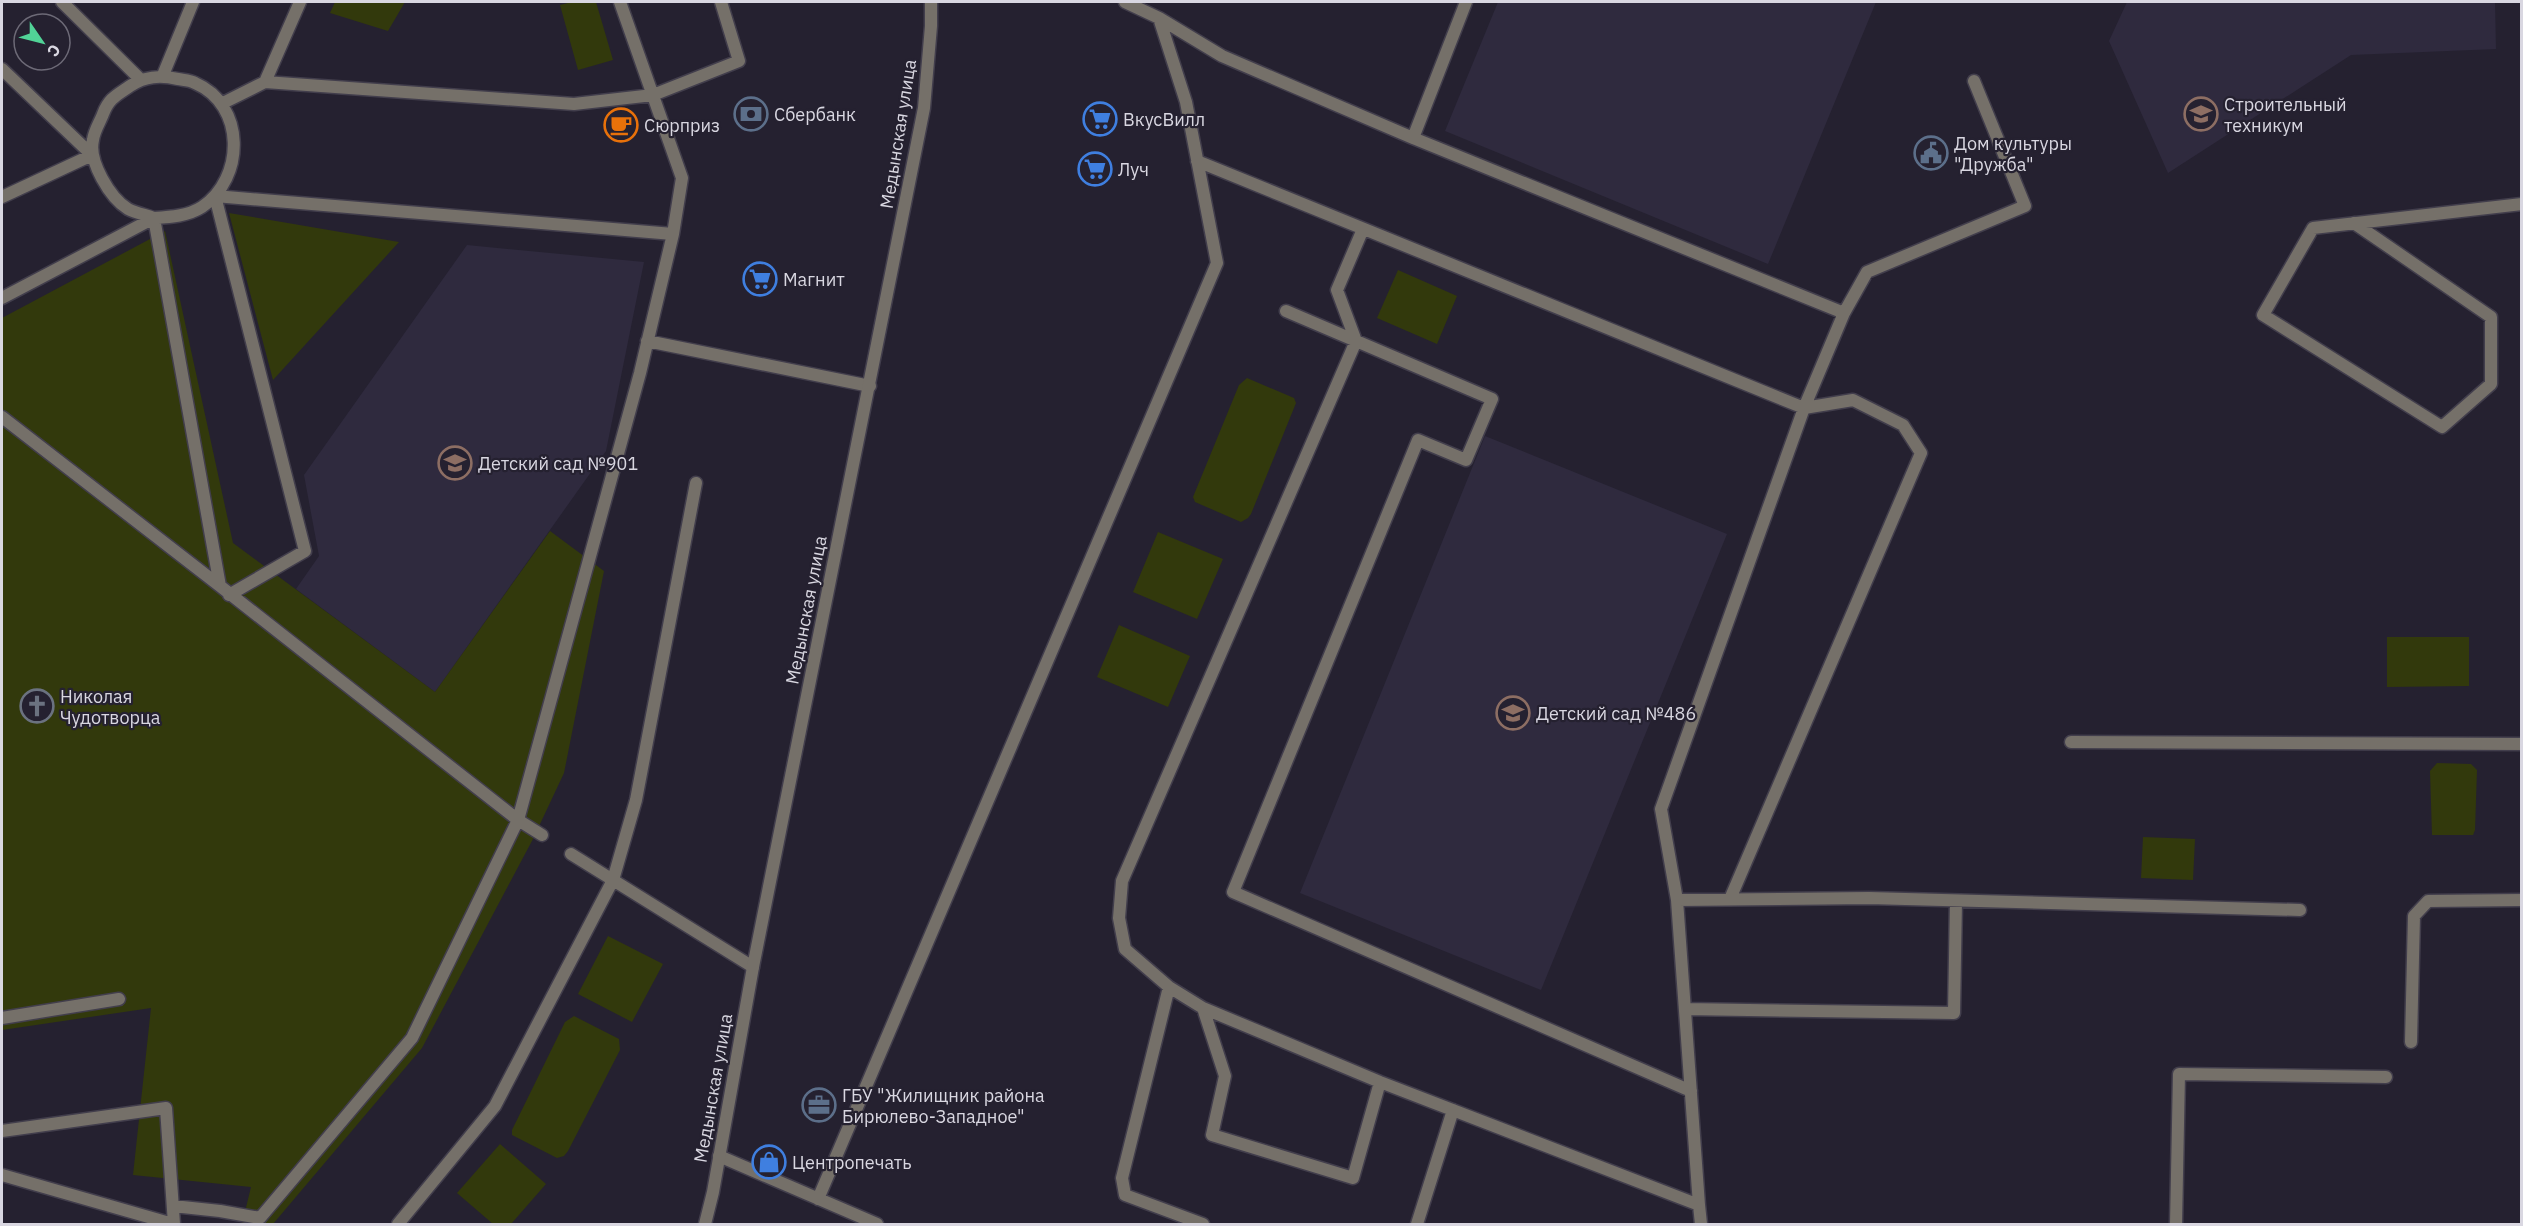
<svg xmlns="http://www.w3.org/2000/svg" width="2523" height="1226" font-family="'IBM Plex Sans',sans-serif">
	<style>
		.built { fill: #2f2a3e }
		.green { fill: #32390c }
		.lines { fill: none; stroke-linecap: round; stroke-linejoin: round }
		.service-casing { stroke: #423e4c; stroke-width: 15 }
		.minor-casing { stroke: #423e4c; stroke-width: 15 }
		.service { stroke: #757069; stroke-width: 12 }
		.minor { stroke: #757069; stroke-width: 12 }
		.labels { text-anchor: middle; dominant-baseline: central; stroke-width: 4.5; stroke-linejoin: round; paint-order: stroke }
		.poi-label { font-size: 18px; fill: #d9d7e1; stroke: #252130; text-anchor: start }
		.street-label { font-size: 18px; fill: #d9d7e1; stroke: #252130 }
	</style>
	<rect width="100%" height="100%" fill="#252130"/>
	<path class="built" d="M 1498,2 L 1876,2 L 1768,264 L 1445,131 Z
		M 2127,2 L 2495,2 L 2496,49 L 2351,55 L 2168,173 L 2109,41 Z
		M 467,245 L 644,262 L 606,451 L 435,692 L 296,589 L 319,556 L 304,475 Z
		M 1485,436 L 1727,534 L 1541,990 L 1300,893 Z"/>
	<path class="green" d="M 335,2 L 405,2 L 388,31 L 330,13 Z
		M 572,2 L 596,2 L 613,60 L 578,70 L 560,5 Z
		M 229,213 L 399,242 L 273,380 Z
		M 165,231 L 233,543 L 435,692 L 550,531 L 604,571 L 564,773 L 533,839 L 422,1048 L 273,1224 L 242,1224 L 251,1187 L 133,1175 L 151,1008 L 2,1030 L 2,318 Z
		M 1398,270 L 1457,296 L 1437,344 L 1377,318 Z
		M 1247,378 L 1294,398 L 1296,403 L 1251,514 L 1248,518 L 1241,522 L 1195,502 L 1193,497 L 1239,385 Z
		M 1158,532 L 1223,559 L 1197,619 L 1133,592 Z
		M 1119,625 L 1190,656 L 1168,707 L 1097,677 Z
		M 2387,637 L 2469,637 L 2469,686 L 2387,687 Z
		M 2437,763 L 2471,764 L 2477,770 L 2475,830 L 2473,835 L 2432,835 L 2430,771 Z
		M 2143,837 L 2195,839 L 2193,880 L 2141,878 Z
		M 608,936 L 663,964 L 632,1022 L 578,994 Z
		M 574,1016 L 619,1039 L 620,1050 L 568,1151 L 564,1156 L 557,1158 L 512,1135 L 512,1130 L 565,1022 Z
		M 500,1144 L 546,1184 L 511,1224 L 493,1224 L 457,1193 Z"/>
	<g class="lines">
		<defs>
			<path id="service" d="M 62,2 L 140,79
				M 620,2 L 682,178 L 673,234
				M 1125,2 L 1159,18 L 1222,56 L 1413,138 L 1466,2
				M 2,69 L 92,155 L 2,197
				M 163,75 L 193,2
				M 265,82 L 300,2
				M 221,104 L 265,82 L 574,104 L 653,95 L 739,61 L 721,2
				M 1197,161 L 1804,408 L 1844,313 L 1413,138
				M 154,218 L 220,586 L 518,820 L 542,835
				M 2354,223 L 2491,317 L 2491,384 L 2442,427 L 2263,315 L 2313,228 L 2522,204
				M 1363,229 L 1337,290 L 1356,341 L 1122,881 L 1119,918 L 1125,949 L 1169,987 L 1203,1008 L 1380,1082 L 1699,1205 L 1701,1224
				M 2,298 L 154,218 C 171,217 188,216 202,207 C 245,178 246,105 195,83 C 190,80 183,80 178,79 C 160,75 145,76 130,86 C 117,95 109,98 103,114 C 100,122 94,131 93,140 C 88,161 110,198 128,209 C 136,213 146,215 154,218
				M 1286,311 L 1492,399 L 1466,460 L 1418,440 L 1233,892 L 1691,1091
				M 1844,313 L 1867,272 L 2025,206 L 1974,81
				M 647,341 L 870,386
				M 2,417 L 220,586
				M 2071,742 L 2522,744
				M 571,854 L 753,967
				M 1677,900 L 1869,898 L 2300,910
				M 1169,987 L 1122,1178 L 1125,1195 L 1203,1224
				M 1203,1008 L 1225,1076 L 1212,1135 L 1353,1178 L 1380,1082
				M 1685,1009 L 1954,1013 L 1956,901
				M 2,1018 L 119,999
				M 2411,1042 L 2414,916 L 2428,901 L 2522,900
				M 2,1131 L 166,1108 L 174,1224
				M 719,1156 L 877,1224
				M 2,1175 L 173,1224
				M 818,1199 L 1217,263 L 1186,102 L 1159,18
				M 1699,1205 L 1677,900 L 1661,809 L 1804,408 L 1853,400 L 1903,425 L 1921,453 L 1730,899
				M 173,1206 L 220,1211 L 260,1218 L 412,1038 L 518,820 L 640,373 L 673,234 L 215,196 L 305,551 L 229,595
				M 398,1224 L 495,1106 L 613,880 L 636,800 L 696,483
				M 1417,1224 L 1453,1110
				M 2176,1224 L 2179,1074 L 2386,1077"/>
			<path id="minor" d="M 705,1224 L 713,1192 L 753,967 L 924,108 L 931,26 L 931,2"/>
		</defs>
		<use href="#service" class="service-casing"/>
		<use href="#minor" class="minor-casing"/>
		<use href="#service" class="service"/>
		<use href="#minor" class="minor"/>
	</g>
	<defs>
		<symbol id="bank-ring" viewBox="-11 -11 22 22"><circle r="9.5" fill="#252130" stroke="#5c6f8a" stroke-width="1.5"/><path d="M-6-4H6V4H-6ZM0-2.3a2.3 2.3 0 1 0 0 4.6a2.3 2.3 0 1 0 0-4.6Z" fill="#5c6f8a"/></symbol>
		<symbol id="university-ring" viewBox="-11 -11 22 22"><circle r="9.5" fill="#252130" stroke="#8d6e63" stroke-width="1.5"/><path d="M0-5L7-2L0 1L-7-2ZM-4 1L0 2.5L4 1V4Q0 6-4 4Z" fill="#8d6e63"/></symbol>
		<symbol id="supermarket-ring" viewBox="-11 -11 22 22"><circle r="9.5" fill="#252130" stroke="#3f7fe0" stroke-width="1.5"/><path d="M-6-5.5h2.5l.6 2H6L4.5 2H-2.5L-4.4-4H-6ZM-1.5 3.2a1.3 1.3 0 1 0 .1 0ZM3 3.2a1.3 1.3 0 1 0 .1 0Z" fill="#3f7fe0"/></symbol>
		<symbol id="cafe-ring" viewBox="-11 -11 22 22"><circle r="9.5" fill="#252130" stroke="#e8710a" stroke-width="1.5"/><path d="M-5.5-4.5H6V0H3Q3 3.5 0 3.5H-2.5Q-5.5 3.5-5.5 0ZM3-3.2v2h1.7v-2ZM-6 4.5H4V6H-6Z" fill="#e8710a"/></symbol>
		<symbol id="civic-ring" viewBox="-11 -11 22 22"><circle r="9.5" fill="#252130" stroke="#5c6f8a" stroke-width="1.5"/><path d="M-.6-6.5H3V-4.5H.6V-3L4-1V1h2V6H-6V1h2V-1L-.6-3ZM-1.2 2.5V6h2.4V2.5Z" fill="#5c6f8a"/></symbol>
		<symbol id="school-ring" viewBox="-11 -11 22 22"><circle r="9.5" fill="#252130" stroke="#8d6e63" stroke-width="1.5"/><path d="M0-5L7-2L0 1L-7-2ZM-4 1L0 2.5L4 1V4Q0 6-4 4Z" fill="#8d6e63"/></symbol>
		<symbol id="church-ring" viewBox="-11 -11 22 22"><circle r="9.5" fill="#252130" stroke="#6b7280" stroke-width="1.5"/><path d="M-1.2-6h2.4v3.5h3.3v2.4h-3.3V6h-2.4V-.1h-3.3v-2.4h3.3Z" fill="#6b7280"/></symbol>
		<symbol id="office-ring" viewBox="-11 -11 22 22"><circle r="9.5" fill="#252130" stroke="#5c6f8a" stroke-width="1.5"/><path d="M-6-3h4V-5.5h4V-3h4V5H-6ZM-1-4.5V-3h2v-1.5ZM-6 0V1H6V0Z" fill="#5c6f8a"/></symbol>
		<symbol id="shop-ring" viewBox="-11 -11 22 22"><circle r="9.5" fill="#252130" stroke="#3f7fe0" stroke-width="1.5"/><path d="M-5-2.5h2.3a2.7 3.5 0 0 1 5.4 0H5L5.5 6h-11ZM-1.5-2.5h3a1.5 2.3 0 0 0-3 0Z" fill="#3f7fe0"/></symbol>
	</defs>
	<g fill-rule="evenodd">
		<use href="#bank-ring" x="732" y="95" width="38" height="38"/>
		<use href="#university-ring" x="2182" y="95" width="38" height="38"/>
		<use href="#supermarket-ring" x="1081" y="100" width="38" height="38"/>
		<use href="#cafe-ring" x="602" y="106" width="38" height="38"/>
		<use href="#civic-ring" x="1912" y="134" width="38" height="38"/>
		<use href="#supermarket-ring" x="1076" y="150" width="38" height="38"/>
		<use href="#supermarket-ring" x="741" y="260" width="38" height="38"/>
		<use href="#school-ring" x="436" y="444" width="38" height="38"/>
		<use href="#church-ring" x="18" y="687" width="38" height="38"/>
		<use href="#school-ring" x="1494" y="694" width="38" height="38"/>
		<use href="#office-ring" x="800" y="1086" width="38" height="38"/>
		<use href="#shop-ring" x="750" y="1143" width="38" height="38"/>
	</g>
	<g class="labels">
		<g class="poi-label">
			<text x="2224" y="104">Строительный<tspan x="2224" dy="21">техникум</tspan></text>
			<text x="774" y="114">Сбербанк</text>
			<text x="1123" y="119">ВкусВилл</text>
			<text x="644" y="125">Сюрприз</text>
			<text x="1954" y="143">Дом культуры<tspan x="1954" dy="21">"Дружба"</tspan></text>
			<text x="1118" y="169">Луч</text>
			<text x="783" y="279">Магнит</text>
			<text x="478" y="463">Детский сад №901</text>
			<text x="60" y="696">Николая<tspan x="60" dy="21">Чудотворца</tspan></text>
			<text x="1536" y="713">Детский сад №486</text>
			<text x="842" y="1095">ГБУ "Жилищник района<tspan x="842" dy="21">Бирюлево-Западное"</tspan></text>
			<text x="792" y="1162">Центропечать</text>
		</g>
		<g class="street-label">
			<text transform="translate(898 134) rotate(-81)">Медынская улица</text>
			<text transform="translate(806 610) rotate(-79)">Медынская улица</text>
			<text transform="translate(713 1088) rotate(-80)">Медынская улица</text>
		</g>
	</g>
	<rect width="2523" height="1226" fill="none" stroke="#d9d7e1" stroke-width="6"/>
	<g transform="translate(42 42) rotate(125)"><circle r="28" fill="#252130" stroke="#6d6a77" stroke-width="1.5"/>
	<path d="M0-4.5L10 22L0 15L-10 22Z" fill="#51d397"/>
	<text y="-9" font-size="16" font-weight="bold" text-anchor="middle" fill="#d9d7e1">С</text>
	</g>
</svg>
